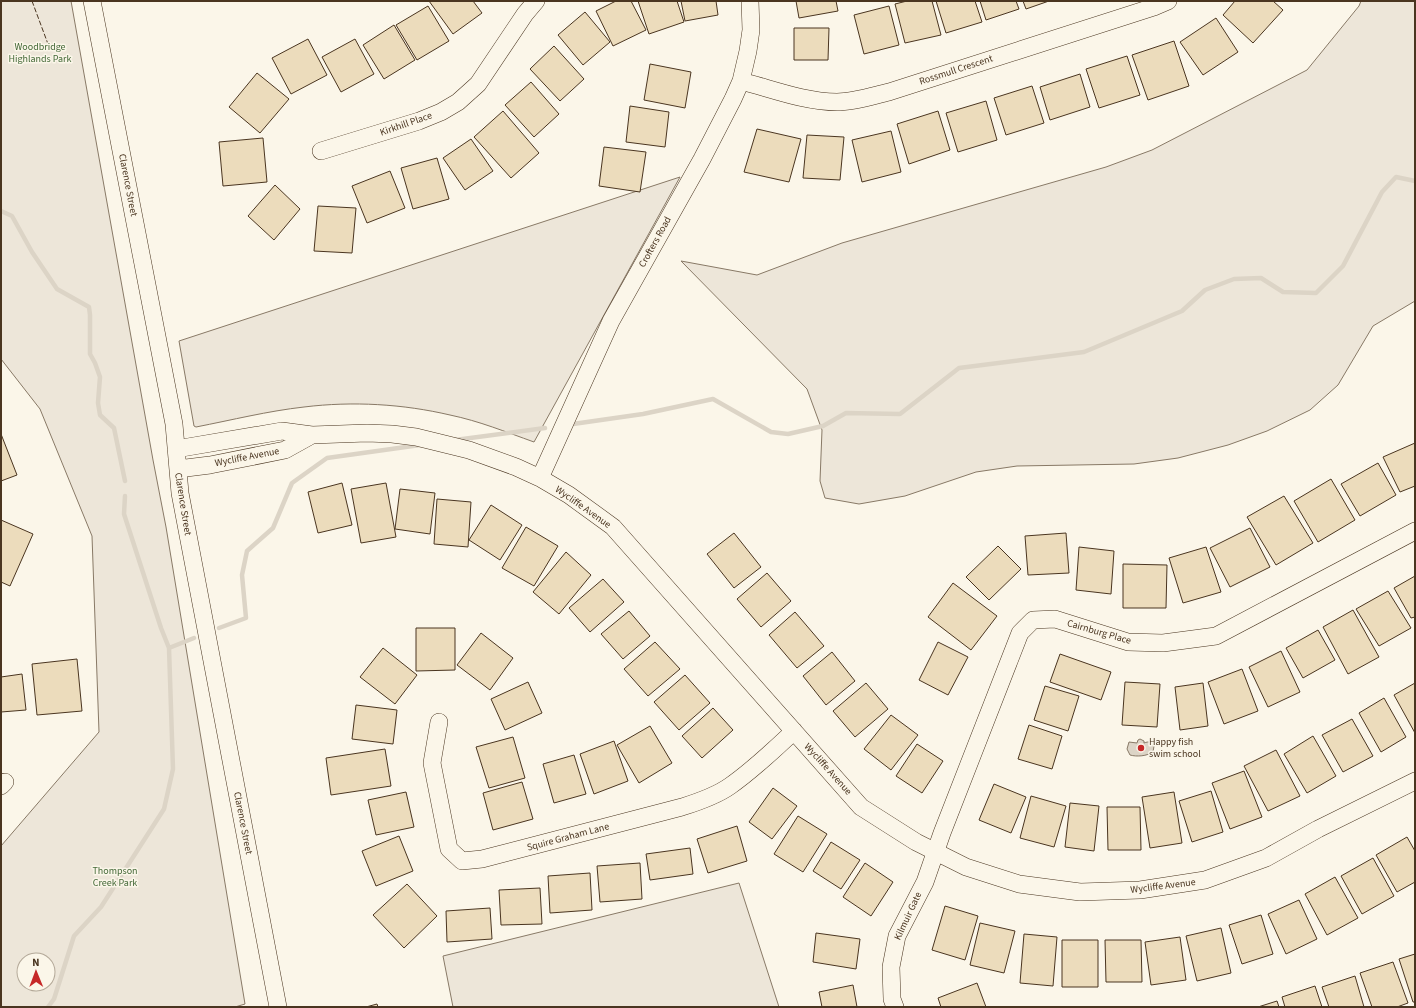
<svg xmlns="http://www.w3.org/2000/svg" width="1416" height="1008" font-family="'Source Sans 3',sans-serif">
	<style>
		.green { fill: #ede6d9; stroke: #887966; fill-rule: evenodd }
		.water { fill: #dcd4c6; stroke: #887966 }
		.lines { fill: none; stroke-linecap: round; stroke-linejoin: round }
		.stream { stroke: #dcd4c6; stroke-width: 4.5 }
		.building { fill: #ecdcbc; stroke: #4a3520 }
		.minor-casing { stroke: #4a3520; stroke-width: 18 }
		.minor { stroke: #fbf6e9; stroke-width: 17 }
		.fence { stroke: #4a3520; stroke-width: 1; stroke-dasharray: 5 2; stroke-linecap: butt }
		.poi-dot { fill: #c62828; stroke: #fbf6e9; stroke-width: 1.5 }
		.labels { text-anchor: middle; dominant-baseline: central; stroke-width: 3; stroke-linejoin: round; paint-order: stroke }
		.park-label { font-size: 10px; fill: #436837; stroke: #fbf6e9 }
		.street-label { font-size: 10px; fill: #4a3520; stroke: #fbf6e9 }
		.poi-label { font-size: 10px; fill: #4a3520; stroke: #fbf6e9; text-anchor: start }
	</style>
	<rect width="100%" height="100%" fill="#fbf6e9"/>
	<path class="green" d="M 1,1 L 71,1 L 153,460 L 166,527 L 245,1004 L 235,1007 L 1,1007 L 1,846 L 99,732 L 92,536 L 40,409 L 1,359 ZM 24,960 L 48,960 L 48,984 L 24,984 Z
		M 1361,1 L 1415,1 L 1415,301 L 1373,326 L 1338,385 L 1310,410 L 1267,431 L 1228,445 L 1178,458 L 1134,464 L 1017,466 L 976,472 L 905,496 L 859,504 L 825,498 L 820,481 L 822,430 L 807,389 L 681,261 L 757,275 L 842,243 L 1106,167 L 1152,150 L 1307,70 L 1359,6 Z
		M 680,177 L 534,442 C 506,432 479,421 450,415 C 403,404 353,401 304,407 C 268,411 232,420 196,427 L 194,426 L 179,341 Z
		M 739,883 L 779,1007 L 453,1007 L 443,956 Z"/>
	<path class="water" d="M 1140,739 L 1144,741 L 1144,743 C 1149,741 1152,742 1154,746 L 1153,752 C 1147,756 1137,757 1130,755 L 1127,749 L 1129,742 L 1137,743 L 1138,740 Z"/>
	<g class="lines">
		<path class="stream" d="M 1,211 L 12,216 L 32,252 L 57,289 L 89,307 L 90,315 L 90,354 L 95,363 L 100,377 L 98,403 L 100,415 L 114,428 L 125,481
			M 573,424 L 643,414 L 713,399 L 771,432 L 788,434 L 823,426 L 846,413 L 900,414 L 959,368 L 1084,352 L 1182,311 L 1205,290 L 1234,279 L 1261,278 L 1283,292 L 1316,293 L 1343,266 L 1382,192 L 1396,177 L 1415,181
			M 455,440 L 545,428
			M 219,628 L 246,618 L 242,575 L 247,551 L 273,528 L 292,483 L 327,458 L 420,445
			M 169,648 L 194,638
			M 48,1007 L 54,999 L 74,936 L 101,907 L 164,809 L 173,769 L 169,648 L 161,628 L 124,514 L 125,496"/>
	</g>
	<path class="building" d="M 429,1 L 473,1 L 482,13 L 453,34 Z
		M 616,1 L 631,1 L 646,30 L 613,46 L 596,11 Z
		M 638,1 L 677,1 L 684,22 L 649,34 Z
		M 681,1 L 716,1 L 718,15 L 685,21 Z
		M 796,1 L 836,1 L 838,11 L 799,18 Z
		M 907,1 L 932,1 L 941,35 L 905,43 L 895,4 Z
		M 936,1 L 975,1 L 982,22 L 946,33 Z
		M 980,1 L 1016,1 L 1019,9 L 986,20 Z
		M 1023,1 L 1049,1 L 1026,9 Z
		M 1235,1 L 1273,1 L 1283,10 L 1253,43 L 1223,15 Z
		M 428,6 L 449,41 L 417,60 L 396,25 Z
		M 889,6 L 899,45 L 864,54 L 854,15 Z
		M 585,12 L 610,42 L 583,65 L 558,35 Z
		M 1216,18 L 1238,52 L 1203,75 L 1180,42 Z
		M 394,25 L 415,60 L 384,79 L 363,45 Z
		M 794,28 L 829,28 L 828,60 L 794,60 Z
		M 308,39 L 327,75 L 291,94 L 272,58 Z
		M 355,39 L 374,74 L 341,92 L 322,57 Z
		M 1174,41 L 1189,86 L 1148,100 L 1132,55 Z
		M 554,46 L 584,79 L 560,101 L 530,69 Z
		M 1127,56 L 1140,95 L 1099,108 L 1086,69 Z
		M 650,64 L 691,72 L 685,108 L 644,100 Z
		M 257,73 L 289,99 L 260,133 L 229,107 Z
		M 1080,74 L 1090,107 L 1050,120 L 1040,87 Z
		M 531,82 L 559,114 L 534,137 L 505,105 Z
		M 1032,86 L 1044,123 L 1006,135 L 994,98 Z
		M 986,101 L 997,140 L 958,152 L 946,113 Z
		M 630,106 L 669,112 L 665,147 L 626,142 Z
		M 503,111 L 539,153 L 511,178 L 474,137 Z
		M 938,111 L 950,150 L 909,164 L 897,124 Z
		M 757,129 L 801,139 L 789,182 L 744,172 Z
		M 891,131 L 901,172 L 862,182 L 852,140 Z
		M 807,135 L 844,137 L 840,180 L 803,178 Z
		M 263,138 L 267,182 L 223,186 L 219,142 Z
		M 471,139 L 493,171 L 465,190 L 443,158 Z
		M 604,147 L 646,152 L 640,192 L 599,186 Z
		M 437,158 L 449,199 L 413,209 L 401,168 Z
		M 390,171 L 405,208 L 367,223 L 352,186 Z
		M 275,185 L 300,209 L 274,240 L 248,216 Z
		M 318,206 L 356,208 L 352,253 L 314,251 Z
		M 1,434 L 17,475 L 1,481 Z
		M 1415,443 L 1415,486 L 1400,492 L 1383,457 Z
		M 1378,463 L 1396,495 L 1360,516 L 1341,484 Z
		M 1331,479 L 1355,520 L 1318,542 L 1294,501 Z
		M 342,483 L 352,525 L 318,533 L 308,492 Z
		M 386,483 L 396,537 L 361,543 L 351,489 Z
		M 400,489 L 435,493 L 430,534 L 395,529 Z
		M 1284,496 L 1313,543 L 1276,565 L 1247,517 Z
		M 437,499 L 471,502 L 468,547 L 434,544 Z
		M 491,505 L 522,525 L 500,560 L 469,540 Z
		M 1,520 L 33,534 L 10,586 L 1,582 Z
		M 526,527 L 558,546 L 534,586 L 502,568 Z
		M 1250,528 L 1270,567 L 1230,587 L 1210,548 Z
		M 734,533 L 761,567 L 734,588 L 707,554 Z
		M 1066,533 L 1069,573 L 1028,575 L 1025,536 Z
		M 998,546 L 1021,569 L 989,600 L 966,577 Z
		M 1079,547 L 1114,551 L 1111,594 L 1076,590 Z
		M 1206,547 L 1221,592 L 1183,603 L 1169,558 Z
		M 566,552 L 591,575 L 559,614 L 533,592 Z
		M 1123,564 L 1167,565 L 1166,608 L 1123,608 Z
		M 767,573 L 791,601 L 761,627 L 737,599 Z
		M 1415,576 L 1415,617 L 1411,618 L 1394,588 Z
		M 603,579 L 624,602 L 590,632 L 569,608 Z
		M 953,583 L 997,616 L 971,650 L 928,617 Z
		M 1388,591 L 1411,628 L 1379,646 L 1356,609 Z
		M 1353,610 L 1379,657 L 1348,674 L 1323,627 Z
		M 629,611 L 650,636 L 623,659 L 601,634 Z
		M 795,612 L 824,646 L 797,668 L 769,635 Z
		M 416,628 L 455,628 L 455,670 L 416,671 Z
		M 1318,630 L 1335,660 L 1303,678 L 1286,648 Z
		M 481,633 L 513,658 L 490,690 L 457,665 Z
		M 655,642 L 680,669 L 648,696 L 624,669 Z
		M 938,642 L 968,657 L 948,695 L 919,680 Z
		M 383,648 L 417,675 L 395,704 L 360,677 Z
		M 1281,651 L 1300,692 L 1268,707 L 1249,667 Z
		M 832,652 L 855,681 L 826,705 L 803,676 Z
		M 1060,654 L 1111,672 L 1101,700 L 1050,682 Z
		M 77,659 L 82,711 L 37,715 L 32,664 Z
		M 1242,669 L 1258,711 L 1224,724 L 1208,682 Z
		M 22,674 L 26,710 L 1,712 L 1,677 Z
		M 685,675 L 710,703 L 679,730 L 654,702 Z
		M 528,682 L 542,713 L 505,730 L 491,699 Z
		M 1125,682 L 1160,684 L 1157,727 L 1122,725 Z
		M 866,683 L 888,709 L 855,737 L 833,711 Z
		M 1203,683 L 1208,726 L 1180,730 L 1175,687 Z
		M 1415,683 L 1415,733 L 1394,695 Z
		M 1045,686 L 1079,696 L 1068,731 L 1034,720 Z
		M 1384,698 L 1406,737 L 1381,752 L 1359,713 Z
		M 356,705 L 397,710 L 393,744 L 352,739 Z
		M 713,708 L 733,730 L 702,758 L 682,736 Z
		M 891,715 L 918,735 L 891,770 L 864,749 Z
		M 1352,719 L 1373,756 L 1343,772 L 1322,735 Z
		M 1029,725 L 1062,736 L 1052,769 L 1018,759 Z
		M 650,726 L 672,763 L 639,783 L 617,745 Z
		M 1313,736 L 1336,776 L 1307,793 L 1284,754 Z
		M 513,737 L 525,778 L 489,788 L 476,747 Z
		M 614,741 L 628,781 L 594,794 L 580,754 Z
		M 917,744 L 943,761 L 922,793 L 896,776 Z
		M 385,749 L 391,786 L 331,795 L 326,758 Z
		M 1276,750 L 1300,796 L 1268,811 L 1244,766 Z
		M 574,755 L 586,794 L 554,803 L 543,764 Z
		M 1244,771 L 1262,817 L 1230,829 L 1212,783 Z
		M 522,782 L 533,819 L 493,830 L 483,793 Z
		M 994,784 L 1026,797 L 1011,833 L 979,820 Z
		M 773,788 L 797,806 L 772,839 L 749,822 Z
		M 1211,791 L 1223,832 L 1192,842 L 1179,801 Z
		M 406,792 L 414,827 L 376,835 L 368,800 Z
		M 1174,792 L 1182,843 L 1150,848 L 1142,797 Z
		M 1031,796 L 1066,806 L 1054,847 L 1020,838 Z
		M 1070,803 L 1099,806 L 1094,851 L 1065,847 Z
		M 1107,807 L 1140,807 L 1141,850 L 1108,850 Z
		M 798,816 L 827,834 L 803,872 L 774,854 Z
		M 737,826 L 747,861 L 708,873 L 697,839 Z
		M 399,836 L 413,871 L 376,886 L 362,851 Z
		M 1407,837 L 1415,851 L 1415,882 L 1397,892 L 1376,855 Z
		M 831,842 L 860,860 L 841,889 L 813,871 Z
		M 690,848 L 693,874 L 650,880 L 646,854 Z
		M 1373,858 L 1394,896 L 1362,914 L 1341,876 Z
		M 640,863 L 642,899 L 600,902 L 597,866 Z
		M 865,863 L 893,882 L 871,916 L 843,897 Z
		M 590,873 L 592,910 L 550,913 L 548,876 Z
		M 1335,877 L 1358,918 L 1327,935 L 1305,894 Z
		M 407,884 L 437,916 L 404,948 L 373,915 Z
		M 540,888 L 542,924 L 501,925 L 499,890 Z
		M 1299,900 L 1317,939 L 1286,954 L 1268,914 Z
		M 945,906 L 978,916 L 965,960 L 932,950 Z
		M 490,908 L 492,939 L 447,942 L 446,911 Z
		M 1261,915 L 1273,954 L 1242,964 L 1229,925 Z
		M 980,923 L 1015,931 L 1004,973 L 970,965 Z
		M 1221,928 L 1231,973 L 1197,981 L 1186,936 Z
		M 816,933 L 860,939 L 856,969 L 813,962 Z
		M 1024,934 L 1057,937 L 1053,986 L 1020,983 Z
		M 1180,937 L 1186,980 L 1151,985 L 1145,942 Z
		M 1062,940 L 1098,940 L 1098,987 L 1062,987 Z
		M 1105,940 L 1141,940 L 1142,982 L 1106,982 Z
		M 1415,954 L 1415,1002 L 1413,1002 L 1399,959 Z
		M 1393,962 L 1408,1003 L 1397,1007 L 1372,1007 L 1360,973 Z
		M 1355,976 L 1364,1007 L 1329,1007 L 1322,987 Z
		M 977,983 L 986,1007 L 941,1007 L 938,998 Z
		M 853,985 L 857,1007 L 822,1007 L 819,992 Z
		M 1315,986 L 1322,1007 L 1285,1007 L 1282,997 Z
		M 1277,1001 L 1279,1007 L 1258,1007 Z
		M 377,1004 L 378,1007 L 366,1007 Z"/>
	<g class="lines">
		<defs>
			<path id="minor" d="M 92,1 L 174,424 L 180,493 L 278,1007
				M 741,81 C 772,89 805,102 837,102 C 854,102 872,96 889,92 L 1154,7 L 1168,1
				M 321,151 L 419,121 L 441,112 L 458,102 L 478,84 L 525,14 L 536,1
				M 176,449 L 282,431 L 312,435 L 367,433 L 392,434 L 416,437 L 469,450 L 516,467 L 540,478 L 569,495 L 613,527 L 861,807 L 916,842 L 966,867 L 1019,884 L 1080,892 L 1140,890 L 1205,880 L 1266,858 L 1318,829 L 1415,781
				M 178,469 L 210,465 L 285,450 L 312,435
				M 540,478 L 611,321 L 702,159 L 733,99 L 741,81 L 748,51 L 751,30 L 750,1
				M 439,722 L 432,763 L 449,849 L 462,861 L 482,859 L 682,807 C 698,802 716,796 730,786 C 753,770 774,750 794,731
				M 1,786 L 5,782
				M 895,1007 L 892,999 L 891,967 L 897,936 L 925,882 L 942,833 L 1020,633 L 1033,620 L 1055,619 L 1128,642 L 1163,643 L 1216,636 L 1415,531"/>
		</defs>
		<use href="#minor" class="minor-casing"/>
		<use href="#minor" class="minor"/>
		<path class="fence" d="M 32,1 L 48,44"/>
	</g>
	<circle class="poi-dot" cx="1141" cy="748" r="4"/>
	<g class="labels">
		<g class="park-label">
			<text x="40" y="47">Woodbridge<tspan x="40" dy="12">Highlands Park</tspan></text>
			<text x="115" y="871">Thompson<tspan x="115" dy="12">Creek Park</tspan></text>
		</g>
		<g class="street-label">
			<text transform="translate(956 70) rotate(-18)">Rossmull Crescent</text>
			<text transform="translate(406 124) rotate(-19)">Kirkhill Place</text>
			<text transform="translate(128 185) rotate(79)">Clarence Street</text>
			<text transform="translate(655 242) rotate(-61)">Crofters Road</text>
			<text transform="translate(247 457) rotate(-11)">Wycliffe Avenue</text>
			<text transform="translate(183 504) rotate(81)">Clarence Street</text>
			<text transform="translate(583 507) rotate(35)">Wycliffe Avenue</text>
			<text transform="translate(1099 632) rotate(16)">Cairnburg Place</text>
			<text transform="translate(828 769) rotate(48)">Wycliffe Avenue</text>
			<text transform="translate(243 823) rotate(79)">Clarence Street</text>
			<text transform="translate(568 837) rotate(-15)">Squire Graham Lane</text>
			<text transform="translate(1163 886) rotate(-7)">Wycliffe Avenue</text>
			<text transform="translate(908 916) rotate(-65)">Kilmuir Gate</text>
		</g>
		<g class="poi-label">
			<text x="1149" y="742">Happy fish<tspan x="1149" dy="12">swim school</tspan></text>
		</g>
	</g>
	<rect width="1416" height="1008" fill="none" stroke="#4a3520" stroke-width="4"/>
	<g transform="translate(36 972) rotate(359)"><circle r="19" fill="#fbf6e9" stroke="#b4a999"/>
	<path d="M0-3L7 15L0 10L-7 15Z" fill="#c62828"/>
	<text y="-6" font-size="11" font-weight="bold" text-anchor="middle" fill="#4a3520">N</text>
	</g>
</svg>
